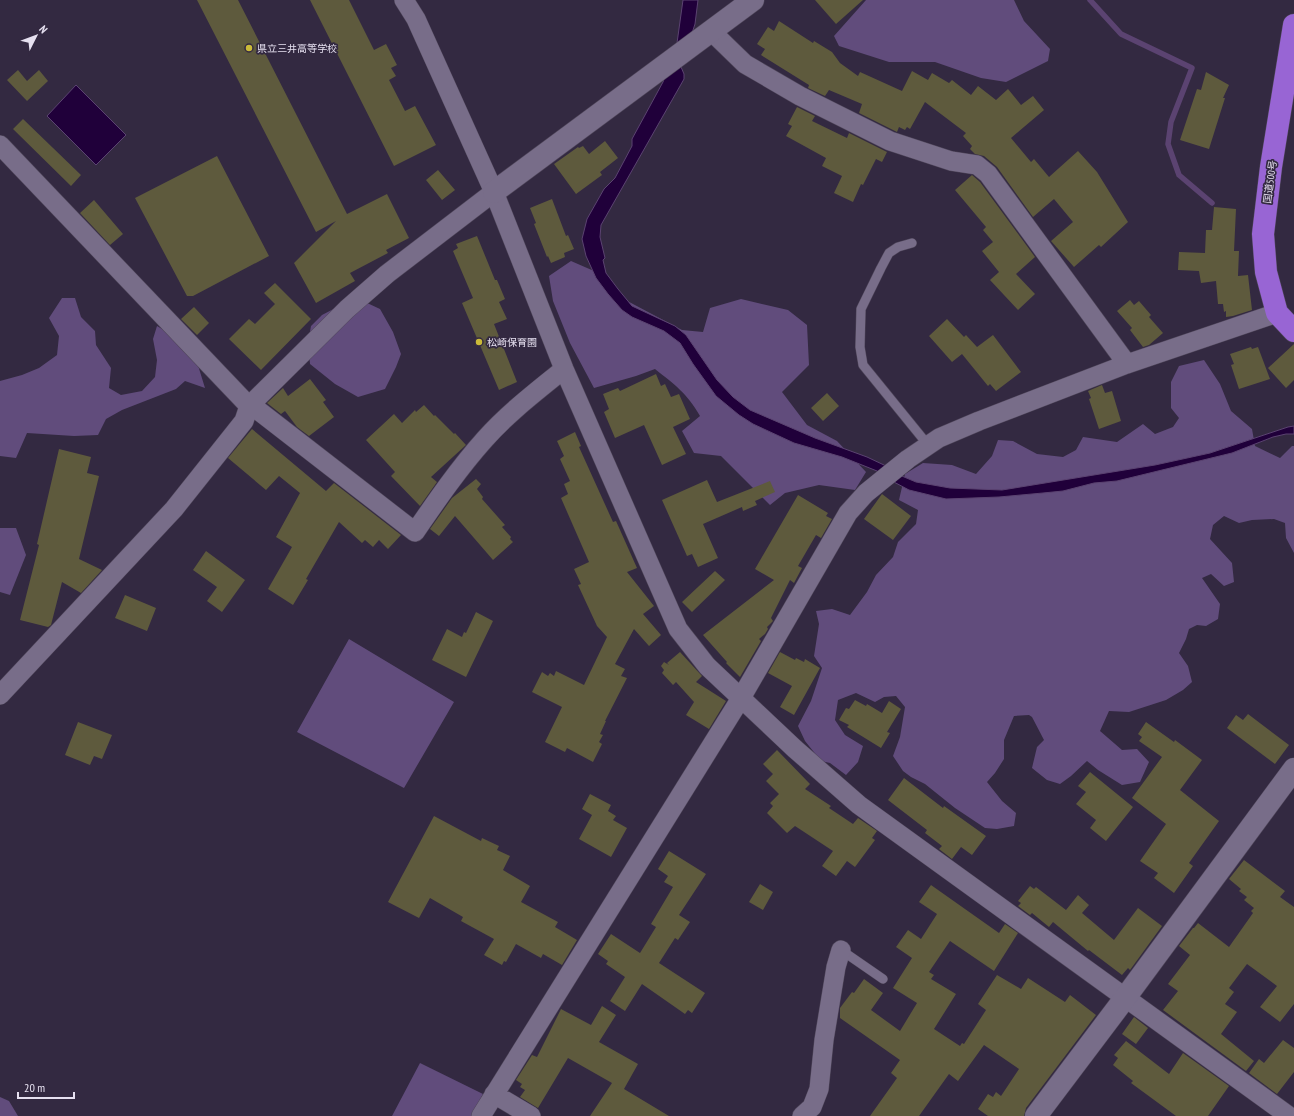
<svg xmlns="http://www.w3.org/2000/svg" width="1294" height="1116" font-family="'PT Sans Narrow','Noto Sans JP',sans-serif">
	<style>
		.green { fill: #614c7c }
		.water { fill: #20003a; stroke: #5b4371 }
		.lines { fill: none; stroke-linecap: round; stroke-linejoin: round }
		.stream { stroke: #5b4371; stroke-width: 5.5 }
		.building { fill: #5e5a3d }
		.lane-casing { stroke: #50475b; stroke-width: 10 }
		.street-casing { stroke: #50475b; stroke-width: 20 }
		.secondary-casing { stroke: #50475b; stroke-width: 23 }
		.highway-casing { stroke: #50475b; stroke-width: 23 }
		.lane { stroke: #786d89; stroke-width: 9 }
		.street { stroke: #786d89; stroke-width: 19 }
		.secondary { stroke: #786d89; stroke-width: 22 }
		.highway { stroke: #9865d4; stroke-width: 22 }
		.poi-dot { fill: #cbba39; stroke: #332941; stroke-width: 1.5 }
		.labels { text-anchor: middle; dominant-baseline: central; stroke-width: 3.5; stroke-linejoin: round; paint-order: stroke }
		.poi-label { font-size: 10px; fill: #e6e0f0; stroke: #332941; text-anchor: start }
		.street-label { font-size: 10px; fill: #e6e0f0; stroke: #332941 }
	</style>
	<rect width="100%" height="100%" fill="#332941"/>
	<path class="green" d="M 866,0 L 1014,0 L 1024,21 L 1050,49 L 1048,61 L 1006,82 L 981,78 L 935,62 L 889,62 L 839,46 L 834,36 Z
		M 571,261 L 594,271 L 616,295 L 682,330 L 703,332 L 710,308 L 741,299 L 788,310 L 807,325 L 809,365 L 782,392 L 807,425 L 837,441 L 866,472 L 855,490 L 819,485 L 785,493 L 770,505 L 721,456 L 694,453 L 682,431 L 700,416 C 687,393 675,385 655,369 L 636,376 L 594,388 L 570,343 L 553,301 L 549,276 Z
		M 62,298 L 75,298 L 81,317 L 95,331 L 96,345 L 111,368 L 109,388 L 121,395 L 142,391 L 155,377 L 157,360 L 153,339 L 157,326 L 181,340 L 197,362 L 205,388 L 185,381 L 176,389 L 122,410 L 106,419 L 98,435 L 74,436 L 27,433 L 16,458 L 0,456 L 0,381 L 22,375 L 39,368 L 57,355 L 59,336 L 49,318 Z
		M 365,302 L 380,309 L 393,332 L 401,354 L 396,367 L 385,389 L 358,397 L 335,384 L 310,364 L 308,343 L 311,326 L 322,315 L 345,303 Z
		M 1204,360 L 1220,384 L 1231,411 L 1252,429 L 1255,446 L 1280,458 L 1292,446 L 1294,446 L 1294,553 L 1286,538 L 1285,523 L 1274,519 L 1252,520 L 1239,523 L 1224,516 L 1213,525 L 1210,539 L 1232,563 L 1234,582 L 1224,586 L 1211,574 L 1202,578 L 1220,604 L 1218,619 L 1206,626 L 1197,625 L 1189,629 L 1186,639 L 1179,653 L 1188,666 L 1192,682 L 1183,690 L 1166,700 L 1129,712 L 1109,711 L 1100,731 L 1122,750 L 1137,749 L 1149,762 L 1140,782 L 1122,785 L 1098,770 L 1087,761 L 1071,776 L 1060,784 L 1047,780 L 1032,768 L 1037,747 L 1044,740 L 1032,717 L 1029,715 L 1014,716 L 1004,740 L 1004,759 L 995,773 L 987,782 L 1002,801 L 1016,813 L 1014,826 L 997,829 L 985,828 L 955,808 L 925,784 L 911,777 L 903,771 L 893,756 L 900,737 L 905,707 L 896,696 L 884,697 L 875,702 L 856,693 L 838,700 L 835,720 L 845,735 L 863,746 L 858,762 L 846,775 L 830,763 L 821,761 L 805,741 L 798,726 L 811,701 L 822,668 L 814,656 L 819,624 L 816,611 L 832,609 L 850,615 L 867,592 L 876,575 L 893,557 L 898,542 L 916,524 L 918,510 L 899,500 L 905,474 L 923,463 L 952,465 L 976,474 L 992,456 L 998,440 L 1013,441 L 1037,454 L 1063,457 L 1076,450 L 1083,437 L 1117,442 L 1143,424 L 1155,434 L 1173,427 L 1179,418 L 1171,408 L 1171,382 L 1179,366 Z
		M 0,528 L 16,528 L 26,555 L 10,595 L 0,592 Z
		M 349,639 L 454,702 L 404,788 L 297,732 Z
		M 420,1063 L 483,1094 L 471,1116 L 392,1116 Z
		M 0,1097 L 9,1101 L 18,1116 L 0,1116 Z"/>
	<path class="water" d="M 683,0 L 698,0 L 695,24 L 681,67 L 684,74 L 684,79 L 601,225 L 600,237 L 605,258 L 603,260 L 606,273 L 618,289 L 632,306 L 675,326 L 686,335 L 717,380 L 733,397 L 750,410 L 815,438 L 867,457 L 884,465 L 897,474 L 916,482 L 950,488 L 1002,490 L 1155,465 L 1210,453 L 1288,427 L 1294,426 L 1294,434 L 1286,434 L 1273,437 L 1232,453 L 1117,481 L 1094,483 L 1063,491 L 1043,493 L 999,497 L 946,499 L 909,490 L 892,481 L 877,471 L 842,457 L 794,443 L 753,424 L 739,415 L 716,396 L 693,364 L 680,343 L 664,331 L 632,317 L 622,310 L 608,294 L 596,278 L 586,256 L 582,239 L 587,219 L 604,189 L 615,178 L 632,146 L 632,139 L 663,82 L 677,43 Z
		M 76,85 L 126,135 L 96,165 L 47,116 Z"/>
	<g class="lines">
		<path class="stream" d="M 1090,0 L 1121,34 L 1192,68 L 1171,122 L 1168,144 L 1179,175 L 1212,203"/>
	</g>
	<path class="building" d="M 197,0 L 238,0 L 347,214 L 387,194 L 409,238 L 386,250 L 388,253 L 350,273 L 355,281 L 316,303 L 294,263 L 336,221 L 316,232 Z
		M 310,0 L 349,0 L 374,50 L 386,44 L 397,65 L 391,68 L 396,76 L 389,80 L 405,111 L 415,106 L 436,145 L 394,166 Z
		M 815,0 L 863,0 L 836,24 Z
		M 779,21 L 813,43 L 814,41 L 832,52 L 840,63 L 858,76 L 860,72 L 902,91 L 912,71 L 928,80 L 932,73 L 949,83 L 952,80 L 971,95 L 978,86 L 996,100 L 1008,89 L 1021,105 L 1033,96 L 1044,110 L 1011,138 L 1031,162 L 1034,159 L 1049,177 L 1078,151 L 1097,172 L 1128,222 L 1101,247 L 1099,245 L 1074,267 L 1051,241 L 1073,222 L 1054,199 L 1033,217 L 997,167 L 984,156 L 975,154 L 970,149 L 972,146 L 963,136 L 966,133 L 925,102 L 910,129 L 907,127 L 905,130 L 899,127 L 897,132 L 859,113 L 862,104 L 829,90 L 825,96 L 808,88 L 809,85 L 761,55 L 765,49 L 757,44 L 768,27 L 774,31 Z
		M 18,70 L 27,81 L 39,70 L 48,81 L 27,101 L 7,80 Z
		M 1206,72 L 1229,85 L 1223,98 L 1225,98 L 1209,149 L 1180,140 L 1197,89 L 1201,90 Z
		M 797,107 L 815,116 L 812,121 L 847,138 L 849,133 L 887,152 L 882,162 L 876,159 L 863,185 L 861,184 L 853,202 L 834,193 L 842,176 L 822,166 L 826,158 L 786,136 L 792,126 L 788,124 Z
		M 23,119 L 81,175 L 71,186 L 13,129 Z
		M 605,141 L 618,158 L 600,172 L 602,175 L 576,194 L 554,164 L 578,147 L 579,148 L 583,146 L 589,154 Z
		M 217,156 L 269,256 L 193,296 L 187,296 L 135,198 Z
		M 438,170 L 455,190 L 442,200 L 426,180 Z
		M 972,175 L 980,182 L 1035,257 L 1016,274 L 1035,294 L 1018,310 L 990,280 L 999,272 L 982,251 L 993,242 L 983,230 L 986,227 L 955,190 Z
		M 552,199 L 566,236 L 568,235 L 574,249 L 564,253 L 565,257 L 551,263 L 548,256 L 547,257 L 534,224 L 536,223 L 530,208 Z
		M 94,200 L 123,234 L 110,245 L 80,213 Z
		M 1214,207 L 1236,209 L 1234,251 L 1239,251 L 1238,276 L 1248,275 L 1252,310 L 1233,316 L 1226,317 L 1226,311 L 1224,312 L 1223,304 L 1218,304 L 1216,281 L 1201,283 L 1199,271 L 1178,270 L 1179,252 L 1205,253 L 1206,230 L 1212,230 Z
		M 477,236 L 495,280 L 497,280 L 505,299 L 499,302 L 507,319 L 494,324 L 517,382 L 499,390 L 462,303 L 473,298 L 453,251 L 458,248 L 456,244 Z
		M 275,283 L 311,319 L 261,370 L 229,339 L 249,319 L 255,324 L 275,304 L 264,293 Z
		M 1130,300 L 1134,305 L 1139,301 L 1151,315 L 1149,317 L 1163,333 L 1149,345 L 1143,347 L 1130,330 L 1132,328 L 1117,311 Z
		M 194,307 L 209,323 L 197,335 L 181,319 Z
		M 947,319 L 964,337 L 966,335 L 977,347 L 993,335 L 1021,372 L 996,391 L 990,384 L 988,386 L 962,354 L 952,362 L 929,336 Z
		M 1294,344 L 1294,380 L 1286,388 L 1268,368 Z
		M 1251,347 L 1252,349 L 1258,347 L 1270,379 L 1239,389 L 1231,365 L 1234,364 L 1230,354 Z
		M 656,374 L 661,386 L 665,384 L 671,397 L 679,394 L 690,419 L 673,427 L 686,454 L 662,465 L 644,425 L 615,438 L 604,412 L 609,409 L 603,394 L 618,388 L 620,391 Z
		M 310,379 L 326,400 L 323,402 L 334,417 L 309,436 L 297,427 L 285,411 L 281,414 L 267,403 L 283,388 L 288,396 Z
		M 1102,385 L 1105,393 L 1112,391 L 1121,421 L 1099,429 L 1089,399 L 1091,398 L 1088,391 Z
		M 827,393 L 839,406 L 823,421 L 811,408 Z
		M 424,405 L 434,416 L 435,415 L 454,434 L 455,433 L 466,445 L 431,477 L 437,482 L 420,506 L 391,476 L 395,472 L 366,440 L 394,414 L 402,423 L 415,410 L 416,412 Z
		M 252,429 L 326,491 L 334,483 L 401,535 L 388,549 L 379,540 L 373,547 L 365,540 L 362,543 L 339,522 L 306,579 L 308,580 L 293,605 L 268,589 L 292,547 L 276,537 L 300,493 L 279,476 L 266,490 L 228,458 Z
		M 575,432 L 581,446 L 579,447 L 613,522 L 616,521 L 637,568 L 627,572 L 654,606 L 643,614 L 661,635 L 649,646 L 634,629 L 615,664 L 625,669 L 621,676 L 627,678 L 605,721 L 606,721 L 600,734 L 603,735 L 599,742 L 602,744 L 593,762 L 567,748 L 565,752 L 545,742 L 562,707 L 532,692 L 542,672 L 548,676 L 550,673 L 554,676 L 556,671 L 584,685 L 607,637 L 597,626 L 578,585 L 581,584 L 574,569 L 589,562 L 561,498 L 568,494 L 564,484 L 570,481 L 560,459 L 564,456 L 557,441 Z
		M 59,449 L 91,457 L 87,473 L 99,476 L 79,559 L 102,570 L 81,593 L 62,582 L 51,625 L 48,627 L 20,620 L 39,545 L 37,544 Z
		M 476,479 L 481,484 L 477,489 L 483,497 L 482,499 L 505,525 L 502,527 L 511,537 L 510,539 L 513,542 L 493,560 L 455,516 L 439,536 L 430,529 L 452,498 Z
		M 707,480 L 717,502 L 770,481 L 775,492 L 755,501 L 757,505 L 743,511 L 742,507 L 703,524 L 718,558 L 698,567 L 692,554 L 687,556 L 662,500 Z
		M 882,494 L 911,516 L 893,540 L 864,519 Z
		M 798,495 L 828,513 L 826,516 L 832,519 L 821,538 L 816,535 L 798,566 L 802,568 L 794,583 L 790,580 L 771,618 L 773,621 L 767,627 L 768,629 L 765,634 L 759,639 L 761,641 L 740,677 L 726,663 L 727,662 L 703,635 L 774,580 L 755,569 Z
		M 206,551 L 245,580 L 222,612 L 207,601 L 217,587 L 193,570 Z
		M 715,571 L 725,580 L 692,612 L 682,602 Z
		M 125,595 L 156,608 L 147,631 L 115,618 Z
		M 476,612 L 493,621 L 466,677 L 432,660 L 447,629 L 462,637 L 464,632 L 466,633 Z
		M 680,652 L 702,676 L 696,682 L 726,701 L 709,729 L 686,715 L 694,702 L 676,682 L 673,685 L 662,673 L 664,670 L 661,666 L 664,662 L 669,665 L 667,663 Z
		M 780,652 L 795,660 L 796,658 L 804,662 L 805,659 L 820,668 L 794,715 L 780,707 L 792,686 L 768,673 Z
		M 855,700 L 866,706 L 867,704 L 882,713 L 889,701 L 901,709 L 887,732 L 890,733 L 881,748 L 847,727 L 849,725 L 839,720 L 846,708 L 849,709 Z
		M 1248,714 L 1289,745 L 1275,764 L 1227,728 L 1236,715 L 1243,720 Z
		M 78,722 L 112,735 L 102,759 L 94,756 L 90,765 L 65,755 Z
		M 1146,722 L 1174,742 L 1175,740 L 1202,760 L 1180,790 L 1219,821 L 1189,863 L 1193,866 L 1174,893 L 1154,878 L 1158,873 L 1140,861 L 1166,824 L 1132,798 L 1162,757 L 1139,741 L 1142,737 L 1138,734 Z
		M 777,750 L 810,784 L 805,789 L 831,806 L 829,808 L 853,824 L 858,818 L 877,831 L 872,838 L 875,840 L 855,867 L 847,861 L 836,876 L 822,866 L 833,851 L 795,826 L 787,833 L 767,813 L 773,806 L 770,803 L 779,794 L 766,781 L 773,774 L 763,764 Z
		M 1090,772 L 1133,807 L 1106,841 L 1090,828 L 1096,820 L 1076,804 L 1086,792 L 1078,786 Z
		M 904,778 L 943,808 L 944,806 L 986,836 L 972,855 L 961,847 L 952,859 L 939,849 L 942,846 L 925,833 L 927,830 L 888,800 Z
		M 590,794 L 611,805 L 608,811 L 616,816 L 613,820 L 627,828 L 611,857 L 579,839 L 592,815 L 582,809 Z
		M 434,816 L 481,841 L 482,838 L 499,846 L 497,850 L 510,856 L 503,870 L 530,886 L 521,902 L 558,922 L 555,927 L 577,940 L 562,965 L 543,954 L 541,958 L 516,944 L 506,962 L 504,961 L 502,965 L 484,955 L 494,939 L 461,921 L 463,917 L 430,898 L 419,918 L 388,902 Z
		M 669,851 L 706,874 L 679,915 L 690,922 L 678,940 L 675,938 L 659,963 L 705,993 L 692,1013 L 688,1010 L 685,1014 L 642,984 L 625,1011 L 610,1001 L 625,977 L 606,964 L 608,961 L 598,954 L 611,934 L 640,953 L 656,927 L 651,924 L 673,887 L 664,882 L 668,876 L 658,869 Z
		M 1244,860 L 1285,891 L 1280,897 L 1294,907 L 1294,1004 L 1280,1022 L 1260,1007 L 1277,986 L 1247,964 L 1229,988 L 1234,992 L 1225,1004 L 1237,1012 L 1221,1034 L 1254,1061 L 1246,1071 L 1163,1010 L 1178,991 L 1168,984 L 1190,955 L 1179,946 L 1193,928 L 1194,928 L 1198,923 L 1229,947 L 1253,913 L 1251,911 L 1254,908 L 1244,900 L 1247,897 L 1239,891 L 1241,889 L 1229,879 Z
		M 760,884 L 773,892 L 763,910 L 749,902 Z
		M 931,885 L 999,933 L 1005,924 L 1018,933 L 994,971 L 950,941 L 929,972 L 934,975 L 931,979 L 956,994 L 934,1029 L 960,1046 L 962,1043 L 964,1044 L 986,1010 L 978,1004 L 997,975 L 1021,989 L 1028,978 L 1065,1002 L 1070,995 L 1096,1015 L 1026,1108 L 1024,1116 L 988,1116 L 978,1109 L 988,1094 L 993,1097 L 996,1092 L 1001,1096 L 1019,1069 L 984,1045 L 958,1081 L 949,1074 L 919,1116 L 870,1116 L 897,1078 L 891,1073 L 900,1060 L 840,1018 L 840,1008 L 852,992 L 854,993 L 864,979 L 883,993 L 871,1010 L 900,1031 L 917,1003 L 893,988 L 912,958 L 896,947 L 908,930 L 921,939 L 937,914 L 919,902 Z
		M 1030,886 L 1034,889 L 1036,887 L 1066,910 L 1078,895 L 1089,905 L 1082,913 L 1114,940 L 1138,908 L 1162,926 L 1130,970 L 1128,968 L 1122,975 L 1089,950 L 1088,951 L 1053,922 L 1049,927 L 1032,913 L 1030,915 L 1018,906 L 1021,903 L 1018,901 Z
		M 602,1006 L 616,1015 L 599,1042 L 638,1064 L 624,1089 L 669,1116 L 590,1116 L 612,1083 L 568,1058 L 538,1108 L 520,1097 L 525,1090 L 520,1087 L 522,1084 L 516,1080 L 532,1055 L 537,1057 L 561,1009 L 591,1025 Z
		M 1134,1017 L 1148,1028 L 1136,1044 L 1122,1034 Z
		M 1283,1040 L 1294,1048 L 1294,1072 L 1277,1094 L 1249,1073 L 1259,1059 L 1264,1063 Z
		M 1126,1041 L 1169,1074 L 1183,1053 L 1229,1086 L 1208,1116 L 1176,1116 L 1131,1083 L 1133,1081 L 1113,1065 L 1118,1058 L 1114,1055 Z"/>
	<g class="lines">
		<defs>
			<path id="lane" d="M 912,243 L 898,247 L 889,253 L 881,268 L 861,309 L 860,347 L 863,365 L 928,445
				M 841,950 L 883,979"/>
			<path id="street" d="M 404,0 L 416,19 L 494,192 L 564,369 L 667,604 L 678,629 L 707,666 L 795,749 L 859,805 L 1289,1116
				M 711,31 L 745,64 L 800,96 L 890,141 L 951,161 L 977,165 L 988,174 L 1127,364
				M 0,145 L 249,406 L 259,411 L 415,532 C 437,500 459,468 485,439 C 508,413 537,391 564,369
				M 0,695 L 174,509 L 244,421 L 249,406 L 347,309 L 387,274 L 494,192
				M 494,1094 L 531,1116
				M 481,1116 L 741,698 L 848,513 L 866,493 L 908,459 L 939,438 L 979,421 L 1127,364 L 1277,313
				M 802,1116 L 812,1107 L 819,1089 L 824,1040 L 836,967 L 841,950"/>
			<path id="secondary" d="M 494,192 L 753,0
				M 1036,1116 L 1125,998 L 1294,769"/>
			<path id="highway" d="M 1294,25 L 1271,167 L 1263,234 L 1266,272 L 1277,313 L 1294,331"/>
		</defs>
		<use href="#lane" class="lane-casing"/>
		<use href="#street" class="street-casing"/>
		<use href="#secondary" class="secondary-casing"/>
		<use href="#highway" class="highway-casing"/>
		<use href="#lane" class="lane"/>
		<use href="#street" class="street"/>
		<use href="#secondary" class="secondary"/>
		<use href="#highway" class="highway"/>
	</g>
	<g class="poi-dot">
		<circle cx="249" cy="48" r="4"/>
		<circle cx="479" cy="342" r="4"/>
	</g>
	<g class="labels">
		<g class="poi-label">
			<text x="257" y="48">県立三井高等学校</text>
			<text x="487" y="342">松崎保育園</text>
		</g>
		<g class="street-label">
			<text transform="translate(1270 182) rotate(-82)">国道500号</text>
		</g>
	</g>
	<g transform="translate(36 36) rotate(48)" stroke="#332941" stroke-width="3" paint-order="stroke">
	<path d="M0-3L7 15L0 10L-7 15Z" fill="#e6e0f0"/>
	<text y="-6" font-size="11" font-weight="bold" text-anchor="middle" fill="#e6e0f0">N</text>
	</g>
	<path d="M18 1092v6h56v-6" fill="none" stroke="#e6e0f0" stroke-width="2"/>
	<text x="24" y="1092" font-size="12" fill="#e6e0f0" stroke="#332941" stroke-width="3" paint-order="stroke">20 m</text>
</svg>
